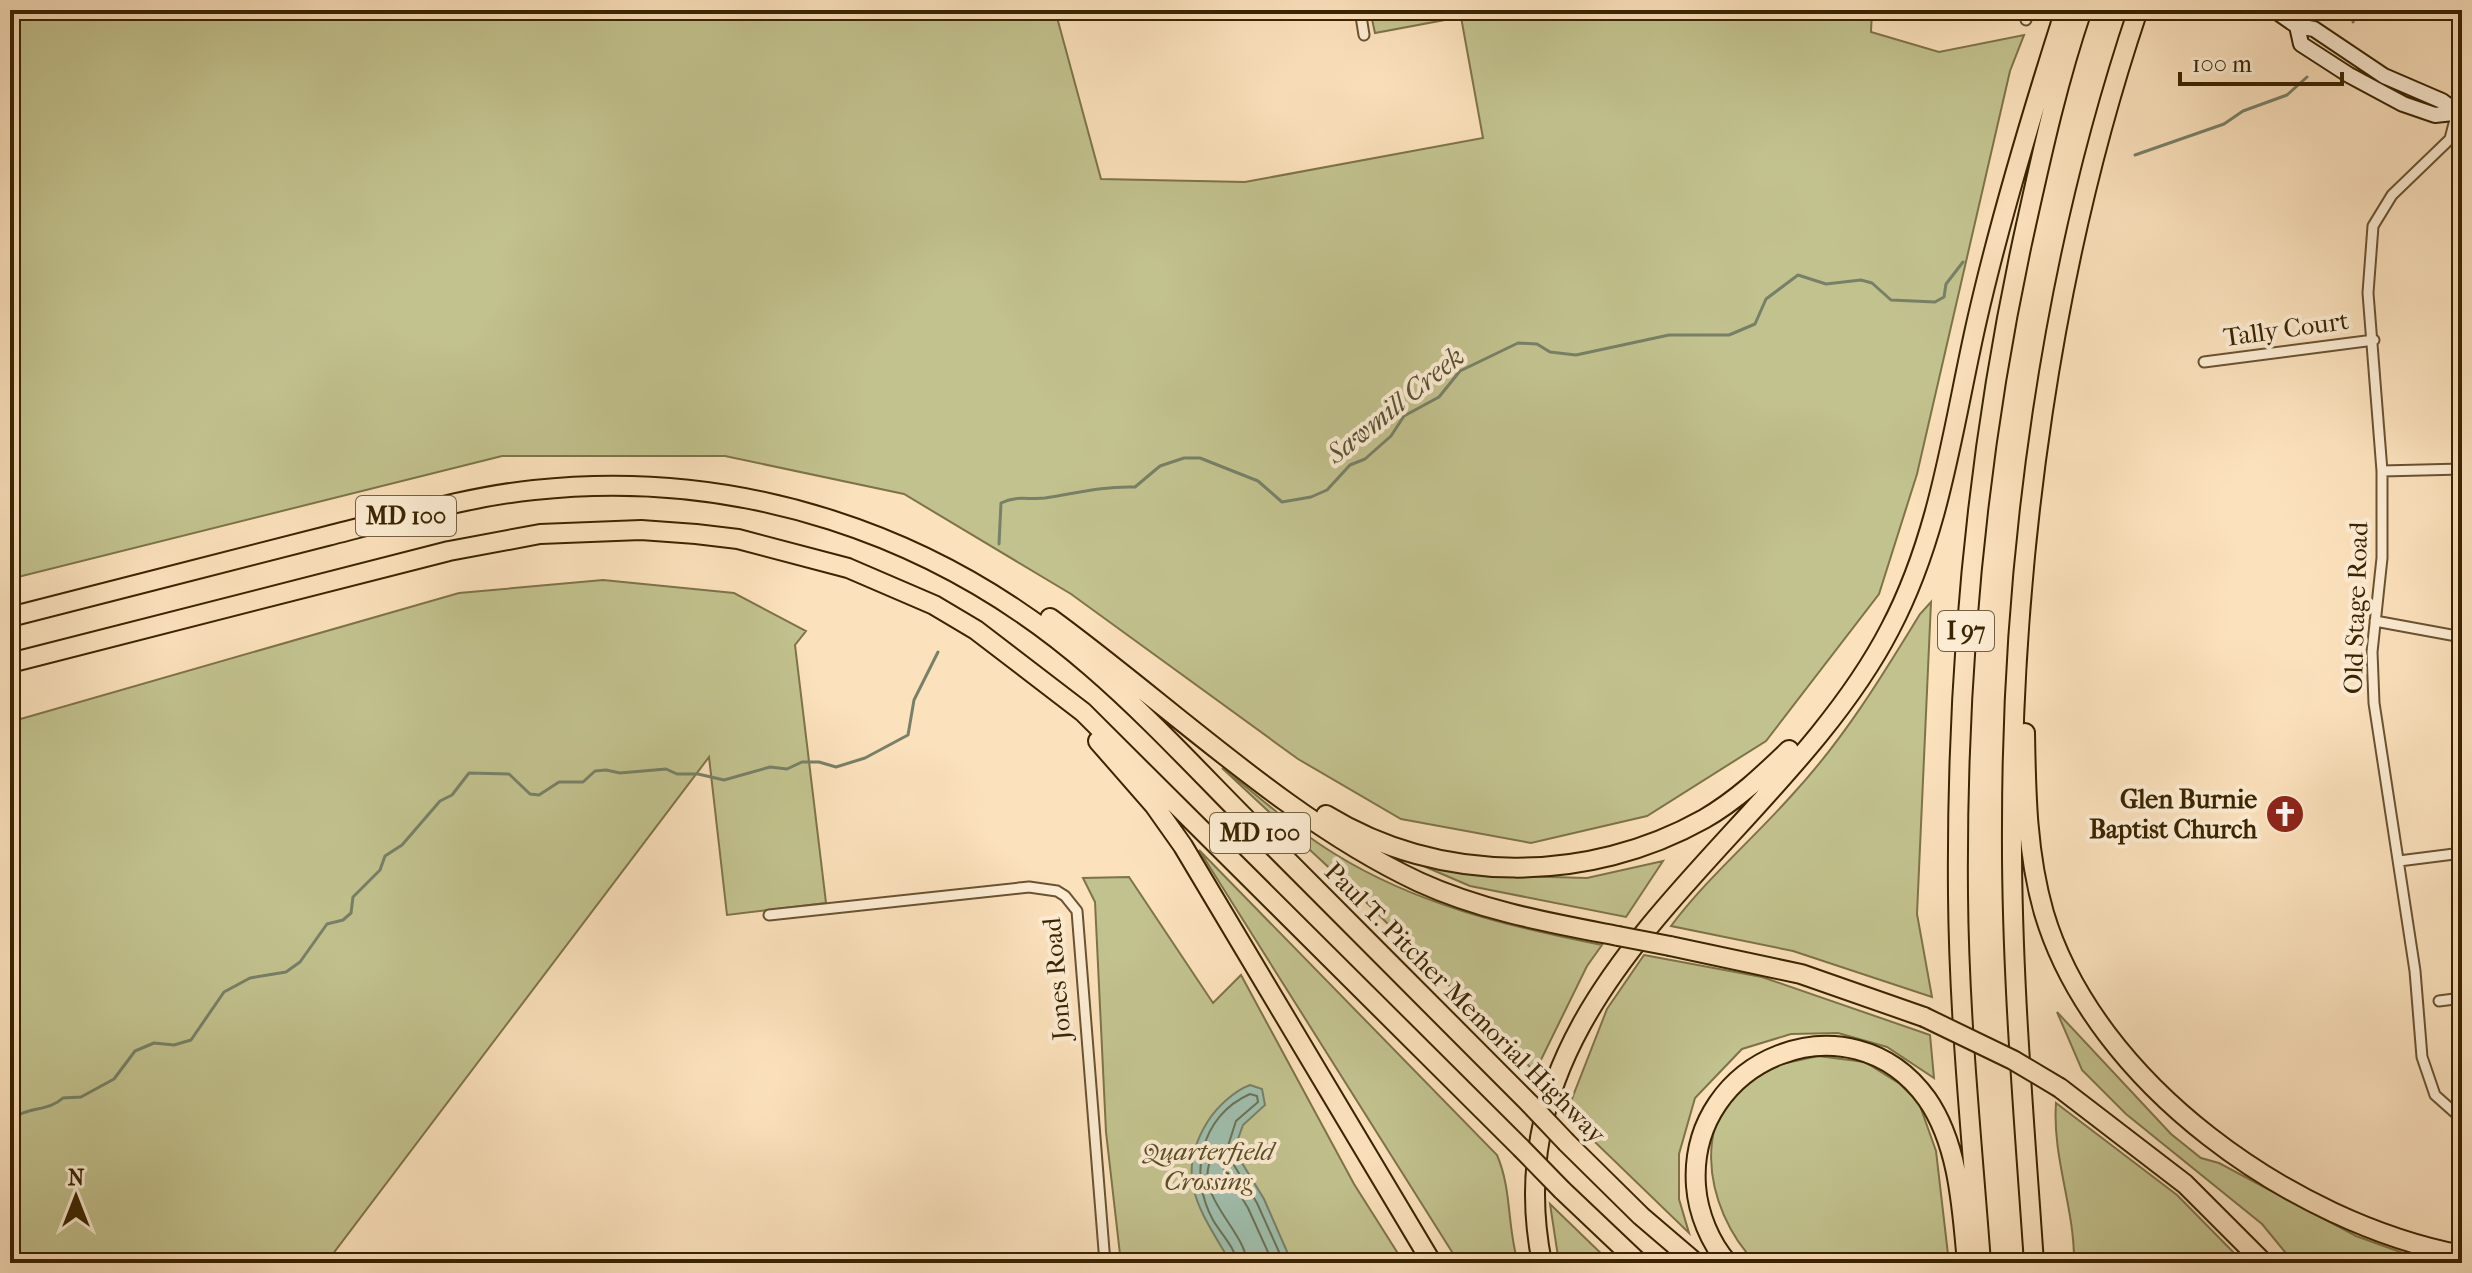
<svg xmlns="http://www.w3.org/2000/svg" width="2472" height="1273" font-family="'IM FELL French Canon',serif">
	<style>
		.green { fill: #c2c28e; stroke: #7e7348; stroke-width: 2 }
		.water { fill: #9fbeac; stroke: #778068; stroke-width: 2 }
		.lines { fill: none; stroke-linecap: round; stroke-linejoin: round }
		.shore { stroke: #6c7156; stroke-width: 2 }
		.stream { stroke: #778068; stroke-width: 3 }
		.street-casing { stroke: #6a5330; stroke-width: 13 }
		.secondary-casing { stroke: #3a2401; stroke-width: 18 }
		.highway-casing { stroke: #3a2401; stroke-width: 22 }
		.street { stroke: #fcecd3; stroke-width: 9 }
		.secondary { stroke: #fcecd3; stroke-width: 14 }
		.highway { stroke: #fbe1bc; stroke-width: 18 }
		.highway-bridge-casing { stroke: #3a2401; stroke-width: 22; stroke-linecap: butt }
		.highway-bridge { stroke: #fbe1bc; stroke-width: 18 }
		.labels { text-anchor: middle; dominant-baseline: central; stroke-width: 8; stroke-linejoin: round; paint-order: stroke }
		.shield { fill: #fcecd3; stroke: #746040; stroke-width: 2 }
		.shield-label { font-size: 24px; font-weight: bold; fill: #3a2401 }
		.street-label { font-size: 26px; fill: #3a2401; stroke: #fcecd3 }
		.poi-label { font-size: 26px; font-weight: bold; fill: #3a2401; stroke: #fcecd3; text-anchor: end }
		.park-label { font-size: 26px; font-style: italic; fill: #5c4c24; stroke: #fcecd3 }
		.water-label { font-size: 28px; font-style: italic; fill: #585234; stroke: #fcecd3 }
	</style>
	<rect width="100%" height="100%" fill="#fbe1bc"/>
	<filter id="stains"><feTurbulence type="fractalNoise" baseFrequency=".0025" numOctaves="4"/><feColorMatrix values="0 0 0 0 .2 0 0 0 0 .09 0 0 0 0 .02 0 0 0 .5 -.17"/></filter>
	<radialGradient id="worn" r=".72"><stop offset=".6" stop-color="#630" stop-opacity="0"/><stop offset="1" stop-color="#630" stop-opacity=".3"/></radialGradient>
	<path class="green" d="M 10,10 L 1055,10 L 1101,179 L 1245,182 L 1483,138 L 1461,17 L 1375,33 L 1370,10 L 1872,10 L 1871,32 L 1939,52 L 2024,35 L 2010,71 L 1917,474 L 1879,594 L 1766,741 L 1647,816 L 1531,843 L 1401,819 L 1298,759 L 1071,594 L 904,494 L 725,456 L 502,456 L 10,579 Z
		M 603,580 L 734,593 L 806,631 L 795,645 L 826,903 L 727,915 L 709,757 L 326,1263 L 10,1263 L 10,722 L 459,593 Z
		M 1931,602 L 1917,914 L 1932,997 L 1793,951 L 1671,926 C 1707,878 1752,840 1792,795 C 1843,740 1881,678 1920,614 Z
		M 1222,768 C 1259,796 1295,830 1335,854 C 1415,904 1510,927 1602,945 L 1587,966 L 1535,1072 L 1369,905 Z
		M 1199,850 L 1497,1155 C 1512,1190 1507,1226 1518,1263 L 1459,1263 Z
		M 1663,861 L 1626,917 L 1470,886 L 1421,865 L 1474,875 L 1587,878 Z
		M 1129,877 L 1213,1003 L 1241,975 L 1354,1184 L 1404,1263 L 1121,1263 L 1106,1132 L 1095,902 L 1083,878 Z
		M 1644,955 L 1762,977 L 1930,1035 L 1934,1078 L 1887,1047 L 1838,1033 L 1791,1034 L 1742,1049 L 1695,1098 L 1679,1154 L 1679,1199 L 1689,1233 L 1566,1114 L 1607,1009 Z
		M 2057,1012 L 2171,1134 L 2201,1158 L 2219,1163 L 2356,1236 L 2431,1263 L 2294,1263 L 2262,1224 L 2126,1114 L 2082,1070 Z
		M 1818,1056 L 1865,1062 L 1900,1084 L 1919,1103 L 1936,1151 L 1949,1263 L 1756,1263 C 1703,1210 1685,1103 1769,1068 C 1784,1062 1802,1060 1818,1056 Z
		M 2056,1103 L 2177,1195 L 2244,1263 L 2074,1263 C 2075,1209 2052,1157 2056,1103 Z
		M 1550,1204 L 1611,1263 L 1559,1263 Z"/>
	<path class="water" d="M 1250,1085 L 1262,1089 L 1265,1105 L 1243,1125 L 1234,1150 L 1264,1199 L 1292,1263 L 1231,1263 C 1202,1213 1172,1178 1208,1121 C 1217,1107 1234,1091 1250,1085 Z"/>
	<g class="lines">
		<path class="shore" d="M 1237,1263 C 1235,1247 1221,1234 1213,1220 C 1188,1175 1200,1116 1250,1094 L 1257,1096 L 1258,1102 L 1236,1121 L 1226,1152 L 1257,1203 L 1284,1263
			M 1247,1263 C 1245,1229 1190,1193 1213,1156 L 1217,1157 L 1248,1208 L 1273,1263"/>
		<path class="stream" d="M 2353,22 L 2357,10
			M 2135,155 L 2224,124 L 2243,111 L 2287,95 L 2307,77
			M 999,544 L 1001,503 C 1017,495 1029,500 1045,498 C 1077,493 1103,486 1135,487 L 1160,466 L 1184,458 L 1200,458 L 1258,481 L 1282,502 L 1311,497 L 1327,490 L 1350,465 L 1365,459 L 1391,436 L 1404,416 L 1439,397 L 1460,371 L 1518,343 L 1537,344 L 1550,352 L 1576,355 L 1669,335 L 1729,335 L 1755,324 L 1766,299 L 1798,275 L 1826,284 L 1861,280 L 1872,283 L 1891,300 L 1935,302 L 1944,297 L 1946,284 L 1963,262
			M 10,1121 C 26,1106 48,1112 63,1098 L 81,1097 L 114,1079 L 135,1051 L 154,1043 L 174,1045 L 191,1040 L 224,992 L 250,978 L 286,972 L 300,962 L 327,924 L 343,920 L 351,913 L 353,897 L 380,870 L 385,856 L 402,845 L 440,801 L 452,795 L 469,773 L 509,774 L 530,794 L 539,795 L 559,782 L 583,782 L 595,771 L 606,770 L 620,773 L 666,769 L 677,774 L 698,774 L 724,780 L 770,767 L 787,769 L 802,762 L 819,762 L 836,767 L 865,758 L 908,735 L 914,700 L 938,652"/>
		<defs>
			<path id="street" d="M 1360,10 L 1364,35
				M 2025,10 L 2026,20
				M 2457,112 L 2450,139 L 2392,195 L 2373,226 L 2368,293 L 2382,471 L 2382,558 L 2372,652 L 2374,703 L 2415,971 L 2422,1057 L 2435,1095 L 2462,1119
				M 2204,362 L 2374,340
				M 2382,471 L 2462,469
				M 2375,621 L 2462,637
				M 2399,861 L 2462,853
				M 769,915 L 1029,887 L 1057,891 L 1065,896 L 1077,911 L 1105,1263
				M 2439,1001 L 2462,998"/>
			<path id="secondary" d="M 2274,10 L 2297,26 L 2314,29 L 2384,76 L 2442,101 L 2457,112
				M 2297,26 L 2301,44 L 2349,75 L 2403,104 L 2435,115 L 2462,112"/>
			<path id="highway" d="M 10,617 C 116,590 221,563 327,536 C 396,519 464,497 534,490 C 738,468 937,533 1091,667 C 1149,717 1201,774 1255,828 C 1347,920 1438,1012 1530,1104
				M 1050,618 C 1168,704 1288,821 1419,882 C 1482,911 1551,923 1618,936
				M 10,663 L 449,551 L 540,534 L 641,530 L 696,534 L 738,539 L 848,568 L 934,605 L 976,630 L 1083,712 L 1521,1148
				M 2025,733 C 2026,795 2027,854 2044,913 C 2095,1084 2293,1223 2462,1255
				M 1098,741 L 1154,805 L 1183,846 L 1432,1263
				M 1326,815 C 1441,885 1588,884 1704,819 C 1737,800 1763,775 1789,750
				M 1670,946 L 1801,974 L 1924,1017
				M 2060,1088 L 2185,1184 L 2264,1263
				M 1567,1143 L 1641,1216 L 1696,1263
				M 1562,1190 L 1639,1263
				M 1542,1263 C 1486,984 1780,842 1890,629 C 1941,532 1953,425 1977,320 C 2001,215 2032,113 2065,10
				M 1728,1263 C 1710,1243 1698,1213 1696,1186 C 1687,1058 1851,993 1927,1099 C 1959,1145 1962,1209 1967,1263
				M 1981,1263 C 1972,1141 1959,1017 1958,895 C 1956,669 1977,446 2026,225 C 2042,153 2058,80 2082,10
				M 2034,1263 C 2024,1117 2011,971 2012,825 C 2012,556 2052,265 2138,10"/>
		</defs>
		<use href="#street" class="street-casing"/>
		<use href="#secondary" class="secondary-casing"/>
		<use href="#highway" class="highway-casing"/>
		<use href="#street" class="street"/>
		<use href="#secondary" class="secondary"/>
		<use href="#highway" class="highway"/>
		<defs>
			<path id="highway-bridge" d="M 1618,936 L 1670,946
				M 1924,1017 L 2013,1060 L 2060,1088
				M 1530,1104 L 1567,1143
				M 1521,1148 L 1562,1190"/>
		</defs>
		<use href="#highway-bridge" class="highway-bridge-casing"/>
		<use href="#highway-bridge" class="highway-bridge"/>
	</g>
	<defs>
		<symbol id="church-disc" viewBox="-11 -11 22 22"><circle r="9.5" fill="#8f2418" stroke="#fcecd3"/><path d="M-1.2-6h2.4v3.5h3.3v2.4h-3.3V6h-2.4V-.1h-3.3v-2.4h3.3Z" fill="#fff"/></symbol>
	</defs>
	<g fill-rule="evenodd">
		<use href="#church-disc" x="2263" y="792" width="44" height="44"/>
	</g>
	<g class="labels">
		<g class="shield">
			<rect x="356" y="496" width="100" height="40" rx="6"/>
			<rect x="1938" y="611" width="56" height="40" rx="6"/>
			<rect x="1210" y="813" width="100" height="40" rx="6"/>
		</g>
		<g class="shield-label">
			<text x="406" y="516">MD 100</text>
			<text x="1966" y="631">I 97</text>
			<text x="1260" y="833">MD 100</text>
		</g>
		<g class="street-label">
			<text transform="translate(2286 329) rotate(-8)">Tally Court</text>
			<text transform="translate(2356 608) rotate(-88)">Old Stage Road</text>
			<text transform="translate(1057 979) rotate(-95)">Jones Road</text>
			<text transform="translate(1465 1003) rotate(45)">Paul T. Pitcher Memorial Highway</text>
		</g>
		<g class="poi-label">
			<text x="2257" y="799">Glen Burnie<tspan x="2257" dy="30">Baptist Church</tspan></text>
		</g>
		<g class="park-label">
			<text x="1208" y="1151">Quarterfield<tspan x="1208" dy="30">Crossing</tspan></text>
		</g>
		<g class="water-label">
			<text transform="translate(1395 405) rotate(-39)">Sawmill Creek</text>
		</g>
	</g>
	<rect width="2472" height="1273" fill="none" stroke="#fbe1bc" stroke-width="40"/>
	<rect x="12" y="12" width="2448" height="1249" fill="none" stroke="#3a2401" stroke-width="4"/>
	<rect x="20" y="20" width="2432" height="1233" fill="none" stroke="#3a2401" stroke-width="2"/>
	<g transform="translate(76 1197)" stroke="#fcecd3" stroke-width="6" paint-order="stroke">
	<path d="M0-6L14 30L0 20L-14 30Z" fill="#3a2401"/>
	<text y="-12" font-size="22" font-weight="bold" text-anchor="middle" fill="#3a2401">N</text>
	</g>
	<path d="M2180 72v12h162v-12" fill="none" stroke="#3a2401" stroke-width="4"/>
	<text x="2192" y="72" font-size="24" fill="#3a2401" stroke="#fcecd3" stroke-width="6" paint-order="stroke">100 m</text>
	<rect width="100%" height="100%" filter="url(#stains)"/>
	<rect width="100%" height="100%" fill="url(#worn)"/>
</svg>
